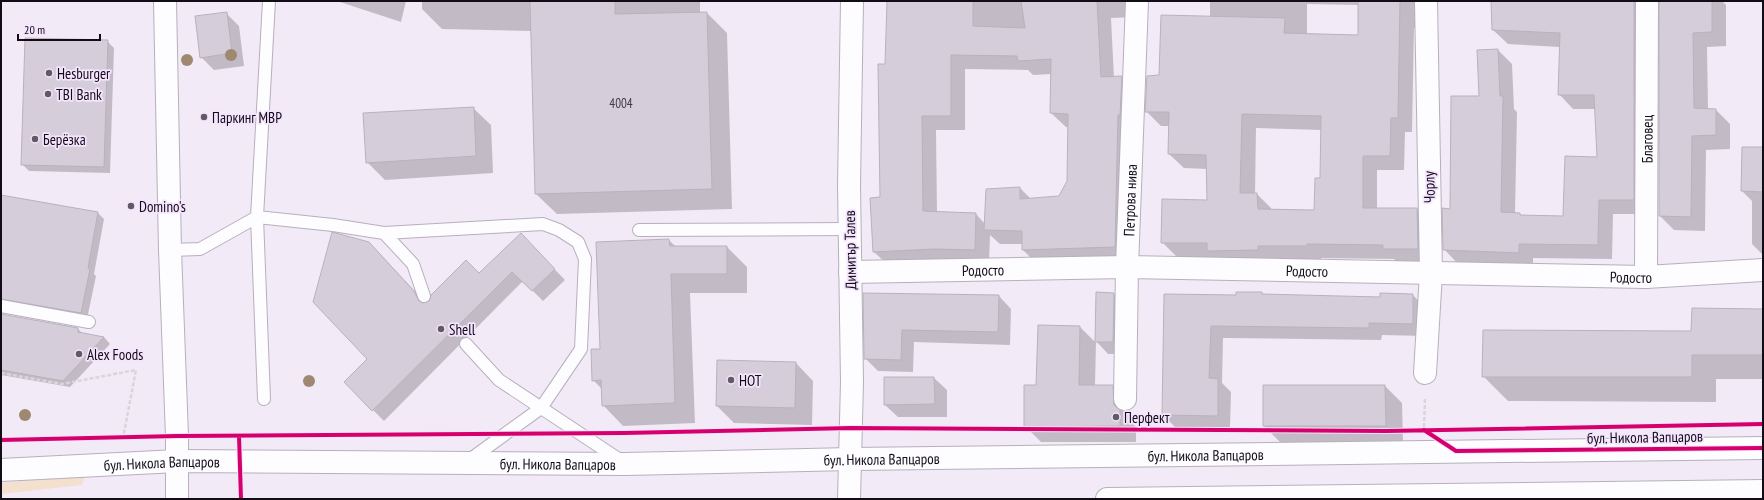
<svg xmlns="http://www.w3.org/2000/svg" width="1764" height="500" font-family="'PT Sans Narrow',sans-serif">
	<style>
		.green { fill: #f4e0ce }
		.shadow { fill: #0003; fill-rule: evenodd }
		.building { fill: #d5cdd9; stroke: #b9b2be; fill-rule: evenodd }
		.lines { fill: none; stroke-linecap: round; stroke-linejoin: round }
		.service-casing { stroke: #b7b0bc; stroke-width: 14 }
		.minor-casing { stroke: #b7b0bc; stroke-width: 24 }
		.tertiary-casing { stroke: #b7b0bc; stroke-width: 24 }
		.path { stroke: #d9d6da; stroke-width: 2.5; stroke-dasharray: 4 2; stroke-linecap: butt }
		.service { stroke: #fdfcfe; stroke-width: 12 }
		.minor { stroke: #fdfcfe; stroke-width: 22 }
		.tertiary { stroke: #fdfcfe; stroke-width: 22 }
		.cycleway-casing { stroke: #f4e4fe; stroke-width: 6 }
		.cycleway { stroke: #d6006c; stroke-width: 4 }
		.tree { fill: #9e8970 }
		.poi-dot { fill: #615a66; stroke: #f4e4fe; stroke-width: 1.5 }
		.labels { text-anchor: middle; dominant-baseline: central; stroke-width: 3.5; stroke-linejoin: round; paint-order: stroke }
		.number-label { font-size: 13px; fill: #433c48 }
		.poi-label { font-size: 15px; fill: #120c17; stroke: #f4e4fe; text-anchor: start }
		.street-label { font-size: 15px; fill: #120c17; stroke: #f4e4fe }
	</style>
	<rect width="100%" height="100%" fill="#f3eaf8"/>
	<path class="green" d="M 85,475 L 82,485 L 1,494 L 1,483 Z"/>
	<path class="shadow" d="M 337,1 L 406,1 L 401,22 Z
		M 422,1 L 700,1 L 700,13 L 707,13 L 727,33 L 732,209 L 557,214 L 536,194 L 532,31 L 442,29 L 422,9 Z
		M 886,1 L 1136,1 L 1136,17 L 1111,18 L 1114,78 L 1121,77 L 1136,92 L 1129,261 L 1037,264 L 1023,250 L 1023,244 L 1000,244 L 990,235 L 989,264 L 889,266 L 874,252 L 881,198 L 886,65 L 888,3 ZM 965,69 L 1028,70 L 1033,75 L 1052,74 L 1051,113 L 1066,127 L 1069,127 L 1068,182 L 1060,197 L 1031,199 L 1020,188 L 985,224 L 976,214 L 937,213 L 936,130 L 965,130 Z
		M 1210,1 L 1423,1 L 1422,28 L 1414,28 L 1412,132 L 1405,132 L 1404,170 L 1377,170 L 1377,209 L 1417,209 L 1431,224 L 1432,263 L 1398,263 L 1394,259 L 1321,258 L 1321,260 L 1223,265 L 1215,257 L 1177,257 L 1162,242 L 1208,201 L 1207,169 L 1184,168 L 1169,154 L 1170,126 L 1161,126 L 1146,111 L 1160,76 L 1210,18 ZM 1307,4 L 1359,5 L 1359,36 L 1307,35 ZM 1256,128 L 1322,130 L 1321,179 L 1315,211 L 1271,210 L 1271,208 L 1257,194 L 1255,194 Z
		M 1492,1 L 1722,1 L 1726,5 L 1726,46 L 1707,47 L 1708,109 L 1716,110 L 1730,124 L 1730,149 L 1706,150 L 1705,231 L 1674,230 L 1660,216 L 1660,3 L 1656,4 L 1648,214 L 1613,214 L 1612,259 L 1533,258 L 1533,266 L 1458,264 L 1444,249 L 1451,210 L 1480,97 L 1498,50 L 1512,64 L 1514,109 L 1517,112 L 1515,214 L 1520,214 L 1523,217 L 1564,217 L 1598,158 L 1595,109 L 1573,109 L 1559,94 L 1560,47 L 1508,44 L 1493,30 Z
		M 226,13 L 239,26 L 244,66 L 214,70 L 201,57 Z
		M 107,41 L 114,48 L 110,173 L 29,171 L 22,164 Z
		M 473,108 L 491,125 L 493,173 L 385,180 L 367,162 Z
		M 1763,148 L 1763,255 L 1752,244 L 1752,201 L 1742,191 Z
		M 1,196 L 97,212 L 104,219 L 94,274 L 96,276 L 87,319 L 1,309 Z
		M 669,240 L 676,247 L 727,247 L 747,267 L 747,293 L 690,293 L 695,423 L 623,426 L 603,405 L 602,389 L 593,380 L 601,350 Z
		M 531,245 L 565,280 L 543,301 L 523,281 L 384,421 L 345,382 L 368,359 L 379,253 L 425,302 L 430,302 Z
		M 1097,293 L 1114,294 L 1126,306 L 1126,354 L 1108,354 L 1096,341 L 1095,386 L 1112,386 L 1128,402 L 1130,421 L 1136,427 L 1136,442 L 1041,442 L 1025,426 L 1037,386 L 1080,327 L 1096,343 Z
		M 1262,293 L 1264,295 L 1381,298 L 1413,295 L 1425,308 L 1425,336 L 1382,335 L 1381,340 L 1223,338 L 1222,383 L 1231,392 L 1230,428 L 1175,427 L 1163,415 L 1165,295 L 1236,296 Z
		M 864,294 L 999,296 L 1011,309 L 1010,345 L 914,342 L 913,372 L 878,371 L 865,358 Z
		M 1763,310 L 1763,379 L 1716,379 L 1716,402 L 1508,401 L 1483,376 L 1692,332 Z
		M 1,315 L 78,329 L 83,334 L 104,337 L 110,344 L 70,387 L 1,375 Z
		M 796,363 L 813,381 L 812,425 L 734,423 L 717,406 Z
		M 934,378 L 947,390 L 947,417 L 898,417 L 885,405 Z
		M 1385,386 L 1402,403 L 1403,443 L 1281,443 L 1264,426 Z"/>
	<path class="building" d="M 530,1 L 615,1 L 615,14 L 707,12 L 712,189 L 535,194 Z
		M 887,1 L 973,1 L 973,26 L 1025,28 L 1021,1 L 1097,1 L 1101,77 L 1122,76 L 1120,115 L 1118,115 L 1115,247 L 1022,250 L 1022,231 L 984,230 L 986,189 L 1020,187 L 1020,199 L 1059,196 L 1067,181 L 1068,114 L 1050,113 L 1051,59 L 1018,61 L 1017,56 L 951,55 L 951,116 L 922,116 L 923,211 L 976,213 L 975,250 L 934,249 L 873,252 L 870,198 L 880,197 L 878,64 L 885,64 Z
		M 1358,1 L 1400,1 L 1398,118 L 1391,118 L 1390,156 L 1363,156 L 1363,208 L 1417,208 L 1418,249 L 1383,249 L 1383,245 L 1307,244 L 1307,246 L 1258,246 L 1258,250 L 1207,251 L 1207,243 L 1161,243 L 1162,199 L 1207,200 L 1206,155 L 1168,154 L 1169,112 L 1145,112 L 1147,76 L 1159,75 L 1161,15 L 1285,18 L 1284,33 L 1358,35 ZM 1242,114 L 1321,116 L 1320,178 L 1315,178 L 1314,210 L 1258,209 L 1257,193 L 1240,193 Z
		M 1491,1 L 1634,1 L 1634,200 L 1599,200 L 1598,245 L 1519,244 L 1519,253 L 1443,250 L 1442,208 L 1450,209 L 1451,96 L 1479,96 L 1477,50 L 1498,49 L 1500,96 L 1503,96 L 1501,212 L 1520,213 L 1520,215 L 1563,216 L 1565,156 L 1597,157 L 1594,95 L 1558,95 L 1560,33 L 1492,30 Z
		M 1659,1 L 1712,1 L 1712,32 L 1693,33 L 1694,108 L 1716,109 L 1716,135 L 1692,136 L 1691,217 L 1659,216 Z
		M 227,12 L 232,53 L 200,58 L 195,16 Z
		M 25,38 L 108,40 L 104,167 L 21,165 Z
		M 474,107 L 476,156 L 366,163 L 363,113 Z
		M 1742,147 L 1763,147 L 1763,192 L 1741,191 Z
		M 1,195 L 98,212 L 88,268 L 90,269 L 81,313 L 1,299 Z
		M 332,232 L 369,242 L 414,291 L 419,301 L 423,303 L 429,301 L 431,295 L 466,260 L 479,273 L 521,233 L 555,269 L 532,291 L 512,272 L 372,411 L 344,382 L 367,359 L 313,302 Z
		M 669,239 L 670,246 L 727,246 L 727,274 L 671,274 L 675,403 L 602,406 L 601,380 L 592,381 L 591,349 L 600,349 L 596,242 Z
		M 1096,292 L 1114,293 L 1113,342 L 1095,342 Z
		M 1236,292 L 1262,292 L 1262,294 L 1380,297 L 1380,293 L 1413,294 L 1413,324 L 1369,323 L 1369,328 L 1211,326 L 1209,378 L 1218,379 L 1218,416 L 1162,415 L 1164,294 L 1236,295 Z
		M 863,293 L 999,295 L 998,332 L 902,330 L 901,360 L 864,359 Z
		M 1692,308 L 1763,309 L 1763,355 L 1692,355 L 1692,377 L 1482,377 L 1483,330 L 1691,331 Z
		M 1,314 L 78,328 L 78,332 L 104,337 L 63,381 L 1,370 Z
		M 1038,325 L 1080,326 L 1079,385 L 1113,385 L 1114,405 L 1120,410 L 1120,426 L 1024,427 L 1024,385 L 1036,385 Z
		M 717,360 L 796,362 L 795,408 L 716,406 Z
		M 884,377 L 934,377 L 935,404 L 884,405 Z
		M 1263,385 L 1385,385 L 1386,426 L 1263,426 Z"/>
	<g class="lines">
		<defs>
			<path id="service" d="M 639,230 L 850,229
				M 384,233 L 543,224 L 559,230 L 578,242 L 585,259 L 581,349 L 541,408 L 468,461
				M 170,250 L 200,249 L 257,217 L 333,225 L 384,233 L 413,264 L 424,296
				M 1,306 L 89,322
				M 466,344 L 499,380 L 623,462
				M 264,399 L 257,217 L 269,1"/>
			<g id="minor">
				<path d="M 165,1 L 170,250 L 177,436 L 177,461"/>
				<path id="s1" d="M 850,272 L 1127,267 L 1646,277 L 1763,270"/>
				<path id="s2" d="M 1646,277 L 1647,1"/>
				<path d="M 1425,373 L 1431,273 L 1426,1"/>
				<path id="s3" d="M 1125,399 L 1127,267 L 1137,1"/>
			</g>
			<g id="tertiary">
				<path d="M 177,461 L 177,499"/>
				<path id="s4" d="M 1,470 L 177,461 L 625,464 L 851,459 L 1763,448"/>
				<path d="M 849,499 L 852,382 L 849,185 L 852,1"/>
				<path d="M 1107,499 L 1763,491"/>
			</g>
		</defs>
		<use href="#service" class="service-casing"/>
		<use href="#minor" class="minor-casing"/>
		<use href="#tertiary" class="tertiary-casing"/>
		<path class="path" d="M 1,373 L 62,384 L 136,370 L 123,438
			M 1424,427 L 1425,398"/>
		<use href="#service" class="service"/>
		<use href="#minor" class="minor"/>
		<use href="#tertiary" class="tertiary"/>
		<defs>
			<path id="cycleway" d="M 1424,430 L 1456,451 L 1763,448
				M 239,436 L 241,499
				M 1,440 L 177,436 L 624,433 L 851,428 L 1386,431 L 1763,424"/>
		</defs>
		<use href="#cycleway" class="cycleway-casing"/>
		<use href="#cycleway" class="cycleway"/>
	</g>
	<g class="tree">
		<circle cx="231" cy="55" r="6"/>
		<circle cx="187" cy="60" r="6"/>
		<circle cx="309" cy="381" r="6"/>
		<circle cx="25" cy="415" r="6"/>
	</g>
	<g class="poi-dot">
		<circle cx="49" cy="73" r="4"/>
		<circle cx="48" cy="94" r="4"/>
		<circle cx="204" cy="117" r="4"/>
		<circle cx="35" cy="139" r="4"/>
		<circle cx="131" cy="206" r="4"/>
		<circle cx="441" cy="329" r="4"/>
		<circle cx="79" cy="354" r="4"/>
		<circle cx="731" cy="380" r="4"/>
		<circle cx="1116" cy="417" r="4"/>
	</g>
	<g class="labels">
		<g class="number-label">
			<text x="621" y="103">4004</text>
		</g>
		<g class="poi-label">
			<text x="57" y="73">Hesburger</text>
			<text x="56" y="94">TBI Bank</text>
			<text x="212" y="117">Паркинг МВР</text>
			<text x="43" y="139">Берёзка</text>
			<text x="139" y="206">Domino's</text>
			<text x="449" y="329">Shell</text>
			<text x="87" y="354">Alex Foods</text>
			<text x="739" y="380">HOT</text>
			<text x="1124" y="417">Перфект</text>
		</g>
		<g class="street-label">
			<text stroke="none"><textPath href="#s2" startOffset="138">Благовец</textPath></text>
			<text transform="translate(1429 187) rotate(-91)">Чорлу</text>
			<text stroke="none"><textPath href="#s3" startOffset="199">Петрова нива</textPath></text>
			<text transform="translate(850 250) rotate(-91)">Димитър Талев</text>
			<text stroke="none"><textPath href="#s1" startOffset="133">Родосто</textPath></text>
			<text stroke="none"><textPath href="#s1" startOffset="457">Родосто</textPath></text>
			<text stroke="none"><textPath href="#s1" startOffset="781">Родосто</textPath></text>
			<text transform="translate(1645 437) rotate(-1)">бул. Никола Вапцаров</text>
			<text stroke="none"><textPath href="#s4" startOffset="1205">бул. Никола Вапцаров</textPath></text>
			<text stroke="none"><textPath href="#s4" startOffset="881">бул. Никола Вапцаров</textPath></text>
			<text stroke="none"><textPath href="#s4" startOffset="557">бул. Никола Вапцаров</textPath></text>
			<text stroke="none"><textPath href="#s4" startOffset="161">бул. Никола Вапцаров</textPath></text>
		</g>
	</g>
	<rect width="1764" height="500" fill="none" stroke="#120c17" stroke-width="4"/>
	<path d="M18 34v6h82v-6" fill="none" stroke="#120c17" stroke-width="2"/>
	<text x="24" y="34" font-size="12" fill="#120c17" stroke="#f4e4fe" stroke-width="3" paint-order="stroke">20 m</text>
</svg>
